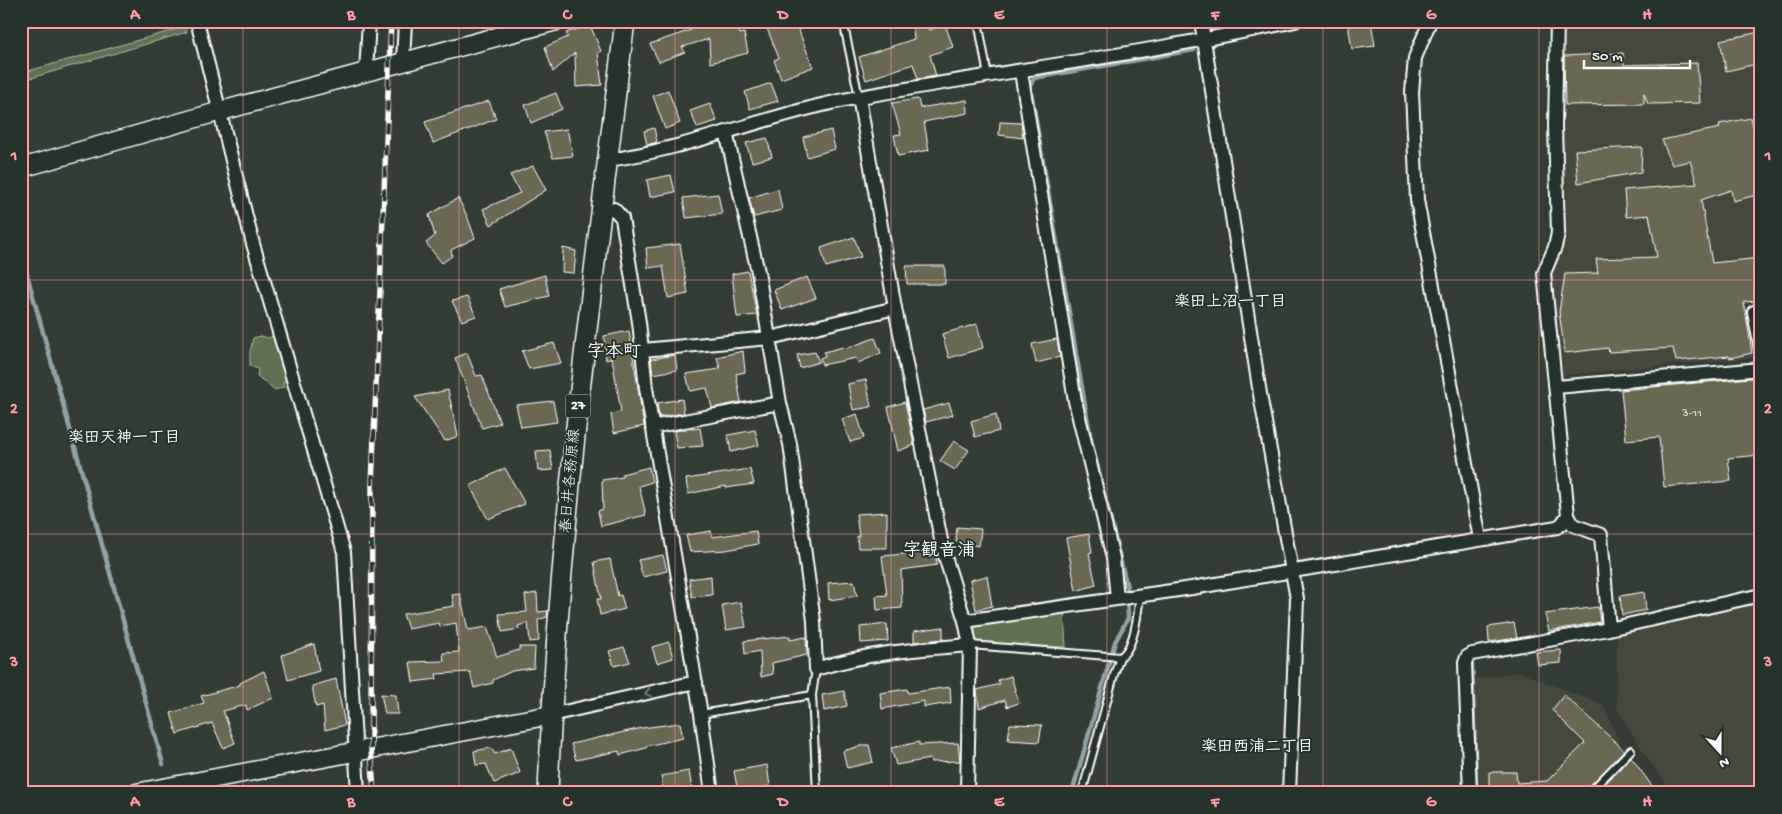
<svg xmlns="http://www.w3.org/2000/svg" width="1782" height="814" font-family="'Gochi Hand','Klee One',sans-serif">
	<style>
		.built { fill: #444a3e }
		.green { fill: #607052; stroke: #b0b8a8 }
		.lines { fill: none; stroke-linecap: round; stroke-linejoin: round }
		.stream { stroke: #90a3a7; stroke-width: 4.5 }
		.building { fill: #6a6753; stroke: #fff }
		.lane-casing { stroke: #fff; stroke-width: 10 }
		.street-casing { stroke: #fff; stroke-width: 16 }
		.secondary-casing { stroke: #fff; stroke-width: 21 }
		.primary-casing { stroke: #fff; stroke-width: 22 }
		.lane { stroke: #26332d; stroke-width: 6 }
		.street { stroke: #26332d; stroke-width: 12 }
		.secondary { stroke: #26332d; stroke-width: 18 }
		.primary { stroke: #26332d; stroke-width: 19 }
		.rail-casing { stroke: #fff; stroke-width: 5.5 }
		.rail { stroke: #26332d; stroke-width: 4; stroke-dasharray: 11; stroke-linecap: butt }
		.oneway { stroke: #727a76 }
		.grid { fill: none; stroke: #ff9aa2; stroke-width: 1; stroke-opacity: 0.55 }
		.labels { text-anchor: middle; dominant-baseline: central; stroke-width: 4; stroke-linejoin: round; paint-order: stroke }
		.number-label { font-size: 12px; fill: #dad9d4 }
		.shield { fill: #26332d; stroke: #bec2c0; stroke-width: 1 }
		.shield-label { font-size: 14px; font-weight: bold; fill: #fff }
		.street-label { font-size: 15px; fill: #fff; stroke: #26332d }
		.neighbourhood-label { font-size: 16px; font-weight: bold; fill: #fff; stroke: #26332d }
		.quarter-label { font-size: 18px; font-weight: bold; fill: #fff; stroke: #26332d }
		.neatline { fill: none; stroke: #ff9aa2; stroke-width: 2 }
		.grid-label { font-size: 16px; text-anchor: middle; font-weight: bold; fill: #ff9aa2 }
	</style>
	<rect width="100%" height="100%" fill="#343d35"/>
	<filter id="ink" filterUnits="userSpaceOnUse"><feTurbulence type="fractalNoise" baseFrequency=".02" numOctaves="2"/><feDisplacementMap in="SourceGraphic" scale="10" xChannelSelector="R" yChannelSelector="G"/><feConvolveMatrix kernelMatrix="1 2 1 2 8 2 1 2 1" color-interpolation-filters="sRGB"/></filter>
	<g filter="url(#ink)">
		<path class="built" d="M 1555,21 L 1761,21 L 1761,300 L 1744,303 L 1761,357 L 1563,375 L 1548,263 L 1558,233 Z
			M 1753,602 L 1761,611 L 1761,793 L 1733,793 L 1722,787 L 1691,793 L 1673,793 L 1648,759 L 1617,709 L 1617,635 Z
			M 1519,672 L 1603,705 L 1622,749 L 1579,793 L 1477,793 L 1475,679 Z"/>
		<path class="green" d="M 185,27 L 187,32 L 21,81 L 21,73 Z
			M 261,336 L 268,338 L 273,336 C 278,343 283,354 281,364 L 287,369 L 284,375 L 289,381 L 283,382 L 284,387 L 275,390 L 257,376 L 258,369 L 250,366 L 250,352 L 253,338 Z
			M 1064,612 L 1066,647 L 975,643 L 975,625 Z"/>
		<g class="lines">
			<path class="stream" d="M 21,253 L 163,764
				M 1472,663 L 1476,786
				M 1072,793 L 1115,642 L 1128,618 L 1127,587 L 1091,440 L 1030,86 L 1034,78 L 1194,50"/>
		</g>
		<path class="building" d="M 687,21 L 736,21 L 740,34 L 744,33 L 748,53 L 710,63 L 709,39 L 682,47 L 685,52 L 659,62 L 650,44 L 691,30 Z
			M 764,21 L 795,21 L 813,67 L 781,79 L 774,60 L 779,58 Z
			M 928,21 L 929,30 L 945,24 L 953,47 L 930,55 L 936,76 L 918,79 L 913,64 L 866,80 L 859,57 L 914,39 L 912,22 Z
			M 1358,21 L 1371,21 L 1375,46 L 1352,49 L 1348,23 Z
			M 590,25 L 601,51 L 598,53 L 602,85 L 576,87 L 575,53 L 553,72 L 545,47 L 568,37 L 566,33 Z
			M 1761,32 L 1761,63 L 1726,71 L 1720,40 Z
			M 1623,53 L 1624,65 L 1697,63 L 1700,103 L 1648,104 L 1644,93 L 1644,104 L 1565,105 L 1564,56 Z
			M 771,83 L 778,101 L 750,109 L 745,92 Z
			M 668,90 L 680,123 L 665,129 L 653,96 Z
			M 556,93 L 562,109 L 531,123 L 525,105 Z
			M 918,99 L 920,108 L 967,100 L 968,113 L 924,122 L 929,150 L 898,156 L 894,135 L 901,134 L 892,103 Z
			M 489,101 L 496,119 L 433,143 L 425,122 Z
			M 710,104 L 717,121 L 697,127 L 690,111 Z
			M 1751,118 L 1761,157 L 1761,194 L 1733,201 L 1731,190 L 1701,200 L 1712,263 L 1761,258 L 1761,301 L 1744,302 L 1752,353 L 1730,358 L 1729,356 L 1676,361 L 1673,348 L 1609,352 L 1608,348 L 1565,353 L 1559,312 L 1565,274 L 1598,273 L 1596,259 L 1657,257 L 1649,215 L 1626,217 L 1624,190 L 1697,184 L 1690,161 L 1672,165 L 1662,140 L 1720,128 L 1719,124 Z
			M 1000,122 L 1021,123 L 1023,138 L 999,135 Z
			M 654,128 L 657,142 L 647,145 L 644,131 Z
			M 567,129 L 573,156 L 553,158 L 544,132 Z
			M 831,130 L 835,149 L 807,157 L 803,137 Z
			M 767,138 L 772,157 L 752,162 L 746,143 Z
			M 1642,147 L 1641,172 L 1578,183 L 1575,150 Z
			M 533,166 L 546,190 L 491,225 L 483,209 L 520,193 L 510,175 Z
			M 671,175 L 675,192 L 650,197 L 647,180 Z
			M 778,189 L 782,210 L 754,217 L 749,198 Z
			M 718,194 L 722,214 L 686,218 L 683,198 Z
			M 458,198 L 467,216 L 475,238 L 451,250 L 452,256 L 442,263 L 426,243 L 435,236 L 429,215 Z
			M 854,237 L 861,257 L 826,267 L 821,248 Z
			M 680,244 L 688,294 L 668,298 L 663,266 L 648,268 L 646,248 Z
			M 563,248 L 576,251 L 574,273 L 562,272 Z
			M 906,266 L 945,266 L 945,284 L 907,284 Z
			M 748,271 L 757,315 L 737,317 L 732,274 Z
			M 545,275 L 549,296 L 505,307 L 499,289 Z
			M 807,277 L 816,298 L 782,310 L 774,290 Z
			M 467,297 L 476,316 L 462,321 L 452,301 Z
			M 977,324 L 983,348 L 949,358 L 942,334 Z
			M 629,331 L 644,426 L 614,433 L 611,414 L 621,412 L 612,358 L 606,360 L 604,336 Z
			M 875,338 L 881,353 L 858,363 L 856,358 L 822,365 L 820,358 L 825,356 L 824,352 L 843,347 L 844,349 Z
			M 1057,339 L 1060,357 L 1036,363 L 1032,344 Z
			M 554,343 L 561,363 L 529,369 L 522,351 Z
			M 743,351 L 745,372 L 736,374 L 741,402 L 712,408 L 707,388 L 690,391 L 686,374 L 720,369 L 717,357 Z
			M 815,352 L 819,362 L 800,368 L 797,355 Z
			M 467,353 L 476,376 L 482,375 L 500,423 L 482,428 L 455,358 Z
			M 675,355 L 677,370 L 653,374 L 651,359 Z
			M 1761,377 L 1761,455 L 1728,458 L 1731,481 L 1664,487 L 1659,437 L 1626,440 L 1621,390 Z
			M 866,380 L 871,407 L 853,410 L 848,384 Z
			M 448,390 L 458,436 L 445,441 L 415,397 Z
			M 682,399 L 684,413 L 659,417 L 657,403 Z
			M 553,401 L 557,422 L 521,427 L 516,405 Z
			M 905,402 L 914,445 L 898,451 L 888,407 Z
			M 949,403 L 953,415 L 926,422 L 923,410 Z
			M 857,414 L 864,438 L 850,442 L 842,419 Z
			M 996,414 L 999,431 L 975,437 L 971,421 Z
			M 700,428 L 703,446 L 677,448 L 674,431 Z
			M 755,430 L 759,445 L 731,452 L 728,435 Z
			M 954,441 L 969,450 L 955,470 L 940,461 Z
			M 550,450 L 553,470 L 538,471 L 536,451 Z
			M 649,467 L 652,482 L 639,486 L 646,515 L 601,526 L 598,511 L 603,509 L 602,480 L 623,477 L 622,474 Z
			M 505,468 L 525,504 L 488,519 L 470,486 Z
			M 750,469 L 754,484 L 726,488 L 726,486 L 688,494 L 686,479 Z
			M 887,512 L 887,548 L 858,548 L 857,536 L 859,536 L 856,514 Z
			M 957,527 L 981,529 L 979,546 L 956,542 Z
			M 711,531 L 712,537 L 756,531 L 758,544 L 726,550 L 690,552 L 686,535 Z
			M 1089,534 L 1092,552 L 1089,553 L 1096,585 L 1076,591 L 1066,538 Z
			M 935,551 L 937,565 L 901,570 L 902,608 L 877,610 L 876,596 L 887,595 L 882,556 Z
			M 663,555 L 667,571 L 643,577 L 638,560 Z
			M 610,559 L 618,596 L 621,595 L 625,609 L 600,615 L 597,599 L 601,599 L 594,562 Z
			M 711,576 L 712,595 L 692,597 L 689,579 Z
			M 987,576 L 992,606 L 976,610 L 970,580 Z
			M 854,581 L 857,596 L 829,600 L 828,583 Z
			M 1644,592 L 1646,610 L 1622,615 L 1620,596 Z
			M 537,593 L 538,612 L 548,611 L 547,617 L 538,620 L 539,641 L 530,642 L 528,623 L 518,626 L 519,629 L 502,632 L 499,614 L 527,612 L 525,595 Z
			M 460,594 L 468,630 L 487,627 L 497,657 L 519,650 L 519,647 L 535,647 L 534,668 L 512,671 L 493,680 L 493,683 L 474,688 L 470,672 L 436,674 L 437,679 L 413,682 L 410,662 L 444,661 L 443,653 L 459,652 L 456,623 L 440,626 L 439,623 L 408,629 L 403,614 L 454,606 L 452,595 Z
			M 741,602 L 746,627 L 726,630 L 722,605 Z
			M 1598,607 L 1600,622 L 1549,631 L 1545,614 Z
			M 1514,623 L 1517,638 L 1489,642 L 1488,627 Z
			M 887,624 L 888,641 L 861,643 L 860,627 Z
			M 943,627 L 943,639 L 914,642 L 914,631 Z
			M 790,636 L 790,640 L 806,637 L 807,655 L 772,663 L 773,674 L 761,677 L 760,651 L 745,654 L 744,641 Z
			M 669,642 L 673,658 L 657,663 L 652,647 Z
			M 314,644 L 319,671 L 288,680 L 282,655 Z
			M 624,647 L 630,662 L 614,666 L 609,651 Z
			M 1561,650 L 1561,663 L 1538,665 L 1536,652 Z
			M 264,671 L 273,698 L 247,710 L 246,705 L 223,711 L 235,743 L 223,748 L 212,723 L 177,734 L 171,713 L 204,703 L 201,696 L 240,685 L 240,683 Z
			M 1011,676 L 1019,703 L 1007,707 L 1005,700 L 979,708 L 977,690 L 1000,684 L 998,680 Z
			M 336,679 L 345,725 L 325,730 L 323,705 L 316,707 L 312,686 Z
			M 950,687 L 951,703 L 924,707 L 924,701 L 882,709 L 880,693 L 907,689 L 908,693 Z
			M 844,691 L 847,706 L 824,711 L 822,695 Z
			M 381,694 L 396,695 L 398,714 L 385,714 Z
			M 1564,695 L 1624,750 L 1584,793 L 1489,793 L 1489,772 L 1516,772 L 1517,783 L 1547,781 L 1585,743 L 1552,710 Z
			M 680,723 L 683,738 L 646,746 L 646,748 L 620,755 L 619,751 L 576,760 L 571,744 L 642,728 Z
			M 1010,724 L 1042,725 L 1039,742 L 1008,740 Z
			M 919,742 L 919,745 L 958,743 L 960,761 L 931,762 L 930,759 L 896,765 L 891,748 Z
			M 864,745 L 869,745 L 873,762 L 847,768 L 843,751 Z
			M 491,748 L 495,754 L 511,748 L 520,773 L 494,783 L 486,764 L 476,765 L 474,751 Z
			M 1631,757 L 1657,793 L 1596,793 Z
			M 767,765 L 770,786 L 738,792 L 734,771 Z
			M 689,771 L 692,789 L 664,793 L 661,776 Z"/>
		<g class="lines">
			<defs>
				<path id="lane" d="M 843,21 L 859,97
					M 978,21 L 988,76
					M 970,645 L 1120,657
					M 816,669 L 812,695 L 817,793
					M 701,714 L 812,695
					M 200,781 L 204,793
					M 1082,793 L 1114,675 L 1120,657 C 1135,649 1138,610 1140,595
					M 1589,793 L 1631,750"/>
				<path id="street" d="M 197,21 L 253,244 L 344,552 L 358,793
					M 1201,21 L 1261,400 L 1297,599 L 1289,793
					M 1430,21 L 1415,58 L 1412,92 L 1417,200 L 1480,539
					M 1557,21 L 1555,126 L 1558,233 L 1555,247 L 1544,273 L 1568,515 L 1573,525 L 1601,535 L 1609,629
					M 403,62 L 405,21
					M 366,72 L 369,21
					M 1021,72 L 1075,401 L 1113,558 L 1117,598
					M 859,97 L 895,308 L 943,550 L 965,621 L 970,645 L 967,793
					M 726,132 L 758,272 L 780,403 L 790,444 L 814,621 L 816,669 C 866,653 917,649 970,645
					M 608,160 C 694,148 775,112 860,97 C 1006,71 1150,53 1295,21
					M 602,210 L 614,209 L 622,218 L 639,322 L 646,388 L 701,714 L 712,793
					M 1761,311 L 1754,312 L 1761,349
					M 643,350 L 770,338 L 895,308
					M 1556,387 L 1761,369
					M 652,427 L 780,403
					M 965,621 L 1192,588 L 1557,527 L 1562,524 L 1568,515
					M 551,715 L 696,682
					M 1470,793 L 1465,663 L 1467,657 L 1472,654 L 1609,629 L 1761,595"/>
				<path id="secondary" d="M 21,168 L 221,111 L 556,21
					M 136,793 L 551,715"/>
				<path id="primary" d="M 548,793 C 558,534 593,278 625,21"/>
			</defs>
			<use href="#lane" class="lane-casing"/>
			<use href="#street" class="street-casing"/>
			<use href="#secondary" class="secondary-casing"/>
			<use href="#primary" class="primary-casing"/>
			<use href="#lane" class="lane"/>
			<use href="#street" class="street"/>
			<use href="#secondary" class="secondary"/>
			<use href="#primary" class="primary"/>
			<defs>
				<path id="rail" d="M 374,793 L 371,748 L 372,485 L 391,21"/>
			</defs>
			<use href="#rail" class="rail-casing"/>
			<use href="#rail" class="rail"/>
		</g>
		<defs><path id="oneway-chevron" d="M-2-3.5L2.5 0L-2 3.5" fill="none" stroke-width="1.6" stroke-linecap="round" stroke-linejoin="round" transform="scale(1.25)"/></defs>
		<use class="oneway" href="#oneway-chevron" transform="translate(648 693) rotate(167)"/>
	</g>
	<path class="grid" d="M 243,21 L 243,793M 459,21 L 459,793M 675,21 L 675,793M 891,21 L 891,793M 1107,21 L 1107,793M 1323,21 L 1323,793M 1539,21 L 1539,793M 21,280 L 1761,280M 21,534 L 1761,534"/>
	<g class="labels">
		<g class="number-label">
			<text x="1692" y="414">3-11</text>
		</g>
		<rect class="shield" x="565.5" y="394.5" width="25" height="23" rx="4"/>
		<g class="shield-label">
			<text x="578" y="406">27</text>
		</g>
		<g class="street-label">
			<text transform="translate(571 481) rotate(-85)">春日井各務原線</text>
		</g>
		<g class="neighbourhood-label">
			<text x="1230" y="303">楽田上沼一丁目</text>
			<text x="124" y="439">楽田天神一丁目</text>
			<text x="1257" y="748">楽田西浦二丁目</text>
		</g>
		<g class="quarter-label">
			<text x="614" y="352">字本町</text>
			<text x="939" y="551">字観音浦</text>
		</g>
	</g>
	<rect width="1782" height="814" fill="none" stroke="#26332d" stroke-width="55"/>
	<g transform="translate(1720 752) rotate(159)" stroke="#26332d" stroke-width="4" paint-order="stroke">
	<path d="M0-4L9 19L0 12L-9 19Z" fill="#ffffff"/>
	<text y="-8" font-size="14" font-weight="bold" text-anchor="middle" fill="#ffffff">N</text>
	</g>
	<path d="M1584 60v8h106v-8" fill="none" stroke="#ffffff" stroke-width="2.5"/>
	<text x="1592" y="60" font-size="15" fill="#ffffff" stroke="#26332d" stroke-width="4" paint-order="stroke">50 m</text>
	<rect x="28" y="28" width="1726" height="758" class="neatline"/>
	<g class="grid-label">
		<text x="135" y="19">A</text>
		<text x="351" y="19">B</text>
		<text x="567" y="19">C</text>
		<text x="783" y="19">D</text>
		<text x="999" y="19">E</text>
		<text x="1215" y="19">F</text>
		<text x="1431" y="19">G</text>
		<text x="1647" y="19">H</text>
		<text x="14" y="160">1</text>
		<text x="1768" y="160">1</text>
		<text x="14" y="413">2</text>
		<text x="1768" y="413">2</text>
		<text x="14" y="666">3</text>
		<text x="1768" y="666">3</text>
		<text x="135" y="806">A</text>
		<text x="351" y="806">B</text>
		<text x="567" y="806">C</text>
		<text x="783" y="806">D</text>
		<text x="999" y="806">E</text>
		<text x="1215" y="806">F</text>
		<text x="1431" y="806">G</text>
		<text x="1647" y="806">H</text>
	</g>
</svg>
